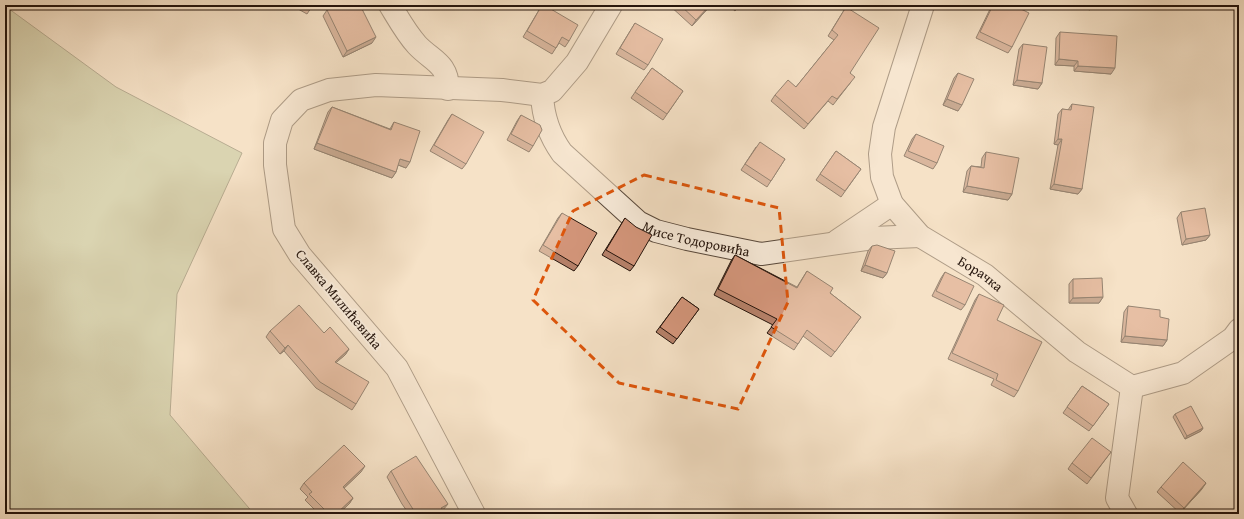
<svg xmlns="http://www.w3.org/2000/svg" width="1244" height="519" font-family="'Gentium Book Plus',serif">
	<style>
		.green { fill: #b8c498; stroke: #6e6c52 }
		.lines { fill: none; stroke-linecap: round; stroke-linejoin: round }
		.street-casing { stroke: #58483b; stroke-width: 24 }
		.street { stroke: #f9ecdb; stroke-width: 22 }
		.wall { fill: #b6816a; stroke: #24140c }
		.shaded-wall { fill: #946956; stroke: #24140c }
		.building { fill: #d4967b; stroke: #24140c }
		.marked { fill: none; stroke: #de560c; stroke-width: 3; stroke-dasharray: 8 5; stroke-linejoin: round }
		.labels { text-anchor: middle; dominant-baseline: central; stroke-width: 4; stroke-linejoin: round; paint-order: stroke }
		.street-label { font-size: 14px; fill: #24140c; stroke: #f9ecdb }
	</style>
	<rect width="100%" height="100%" fill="#f6e2c7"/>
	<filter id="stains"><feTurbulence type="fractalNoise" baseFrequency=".005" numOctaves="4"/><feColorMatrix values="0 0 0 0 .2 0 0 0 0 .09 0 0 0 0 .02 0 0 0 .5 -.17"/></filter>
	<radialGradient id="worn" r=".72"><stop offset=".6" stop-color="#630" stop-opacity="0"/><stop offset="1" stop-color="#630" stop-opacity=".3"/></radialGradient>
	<path class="green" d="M 5,6 L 116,87 L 242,153 L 177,294 L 170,415 L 254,514 L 5,514 Z"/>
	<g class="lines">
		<defs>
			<g id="street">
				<path d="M 390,5 C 398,18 406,33 417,45 C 432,61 448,63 448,89"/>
				<path id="s1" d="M 923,5 L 884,127 L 880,154 L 882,177 L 892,204 L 920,236 L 985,275 L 1077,352 L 1132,387"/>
				<path id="s2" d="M 542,95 C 543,117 549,135 562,153 L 638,222 L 656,231 L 687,239 L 761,254 L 873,238 L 920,236"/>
				<path d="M 837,241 L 892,204"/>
				<path d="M 1132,387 L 1183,373 L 1233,338 L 1239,330"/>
				<path d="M 474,514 L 397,368 L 300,255 L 284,229 L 275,165 L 275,143 L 282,120 L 301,100 L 329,90 L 376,85 L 502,90 L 542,95 L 552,91 L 577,62 L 611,5"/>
				<path d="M 1126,514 L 1117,498 L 1132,387"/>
			</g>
		</defs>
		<use href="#street" class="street-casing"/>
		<use href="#street" class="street"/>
	</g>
	<path class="wall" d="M 291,5 L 313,5 L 307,14 Z
		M 542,5 L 569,41 L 565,47 L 559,43 L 552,54 L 523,37 Z
		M 669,5 L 711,5 L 692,26 Z
		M 728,5 L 740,5 L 735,11 Z
		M 992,5 L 1013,5 L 1012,47 L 1008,53 L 976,38 Z
		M 846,7 L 851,82 L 833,105 L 828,101 L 804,129 L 771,101 L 775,95 L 796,87 L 834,40 L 828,36 Z
		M 327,10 L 372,43 L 343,57 L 323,16 Z
		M 635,23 L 648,65 L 644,70 L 616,54 Z
		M 1060,32 L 1111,74 L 1074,71 L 1074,66 L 1055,65 L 1056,38 Z
		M 1023,44 L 1042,83 L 1038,89 L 1013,85 L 1019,49 Z
		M 652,68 L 683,91 L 663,120 L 631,98 Z
		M 958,73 L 958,111 L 943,105 L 954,78 Z
		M 1072,104 L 1082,189 L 1078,194 L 1050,189 L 1058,145 L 1054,144 L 1058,114 L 1062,109 L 1068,110 Z
		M 332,107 L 390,129 L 394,122 L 406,168 L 398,165 L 396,172 L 392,178 L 314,149 L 328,112 Z
		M 452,114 L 466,164 L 462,169 L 430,151 L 448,120 Z
		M 521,115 L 533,146 L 529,152 L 507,140 L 517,121 Z
		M 1239,122 L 1239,137 L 1237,137 Z
		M 916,134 L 937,163 L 933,169 L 904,156 L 912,139 Z
		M 756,147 L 785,159 L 767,187 L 741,170 Z
		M 836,151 L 861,169 L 841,197 L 816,180 Z
		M 986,152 L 1012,194 L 1008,200 L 963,192 L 967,171 L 971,166 L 981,167 L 982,158 Z
		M 1181,212 L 1210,235 L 1206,240 L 1182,245 L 1177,218 Z
		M 562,213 L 578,266 L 574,271 L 539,251 L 558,218 Z
		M 625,218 L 634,266 L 630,271 L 602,255 Z
		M 872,246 L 887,273 L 883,278 L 861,271 L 868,251 Z
		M 735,255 L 797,287 L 807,271 L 830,293 L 861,317 L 831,357 L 803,336 L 794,350 L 767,333 L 773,325 L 714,295 L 731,261 Z
		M 945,272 L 965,305 L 961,310 L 932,296 L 941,278 Z
		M 1073,279 L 1103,297 L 1099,303 L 1069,303 L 1069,284 Z
		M 979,294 L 997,320 L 1018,391 L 1014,397 L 991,385 L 994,379 L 948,359 L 975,300 Z
		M 682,297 L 699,309 L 673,344 L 656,332 Z
		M 1128,306 L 1160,317 L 1167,340 L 1163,346 L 1121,342 L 1124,312 Z
		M 270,331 L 324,333 L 349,349 L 345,355 L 336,362 L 356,404 L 352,410 L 316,388 L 284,351 L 280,354 L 266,337 Z
		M 1082,386 L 1109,404 L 1089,431 L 1063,413 Z
		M 1175,414 L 1203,428 L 1201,431 L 1185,439 L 1173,417 Z
		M 1111,452 L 1087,484 L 1068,469 L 1072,463 Z
		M 391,471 L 443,510 L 446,514 L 409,514 L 402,504 L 387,477 Z
		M 361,472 L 344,488 L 353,498 L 349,504 L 338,514 L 319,514 L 305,500 L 308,497 L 300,489 L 304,483 Z
		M 1161,487 L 1202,489 L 1180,513 L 1157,492 Z"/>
	<path class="shaded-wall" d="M 710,5 L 711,5 L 692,26 L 696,20 Z
		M 1072,5 L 1094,5 L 1090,10 Z
		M 376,37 L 372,43 L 343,57 L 347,51 Z
		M 1059,59 L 1078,61 L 1074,66 L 1055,65 Z
		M 1078,66 L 1115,68 L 1111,74 L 1074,71 Z
		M 1017,80 L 1042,83 L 1038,89 L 1013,85 Z
		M 947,99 L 962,105 L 958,111 L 943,105 Z
		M 1058,139 L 1062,139 L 1058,145 L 1054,144 Z
		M 317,143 L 396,172 L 392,178 L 314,149 Z
		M 400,159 L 410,162 L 406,168 L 396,164 Z
		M 1054,184 L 1082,189 L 1078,194 L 1050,189 Z
		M 967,186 L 1012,194 L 1008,200 L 963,192 Z
		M 1210,235 L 1206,240 L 1182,245 L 1186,239 Z
		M 865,265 L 887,273 L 883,278 L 861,271 Z
		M 1103,297 L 1099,303 L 1069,303 L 1073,298 Z
		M 1125,336 L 1167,340 L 1163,346 L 1121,342 Z
		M 288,345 L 284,351 L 280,354 L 285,348 Z
		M 349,349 L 345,355 L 331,367 L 335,362 Z
		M 1203,428 L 1201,431 L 1185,439 L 1187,436 Z
		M 365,466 L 361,472 L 339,493 L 343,487 Z
		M 1206,483 L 1202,489 L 1180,513 L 1184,508 Z
		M 353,498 L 349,504 L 338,514 L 336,514 Z
		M 448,504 L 443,510 L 437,514 L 441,508 Z"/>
	<path class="building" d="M 305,5 L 313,5 L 311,8 Z
		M 338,5 L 360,5 L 376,37 L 347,51 L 327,10 Z
		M 542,5 L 544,5 L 578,25 L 569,41 L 562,37 L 556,48 L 527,31 Z
		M 680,5 L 710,5 L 696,20 Z
		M 993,5 L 1013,5 L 1029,13 L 1012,47 L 980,32 Z
		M 846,7 L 879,28 L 850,73 L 855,77 L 837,99 L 832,96 L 808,124 L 775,95 L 788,80 L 796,87 L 838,35 L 832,30 Z
		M 635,23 L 663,39 L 648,65 L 620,48 Z
		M 1060,32 L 1117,36 L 1115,68 L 1078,66 L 1078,61 L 1059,59 Z
		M 1023,44 L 1047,47 L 1042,83 L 1017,80 Z
		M 652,68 L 683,91 L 667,114 L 635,92 Z
		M 958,73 L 974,79 L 962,105 L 947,99 Z
		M 1072,104 L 1094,107 L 1082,189 L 1054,184 L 1062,139 L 1058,139 L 1062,109 L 1071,110 Z
		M 332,107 L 391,130 L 394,122 L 420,131 L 410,162 L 400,159 L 396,172 L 317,143 Z
		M 452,114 L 484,132 L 466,164 L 434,145 Z
		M 521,115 L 540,125 L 542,130 L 533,146 L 511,134 Z
		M 916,134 L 944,146 L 937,163 L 908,151 Z
		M 760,142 L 785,159 L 771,181 L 745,164 Z
		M 836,151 L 861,169 L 845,191 L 820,174 Z
		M 986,152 L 1019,158 L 1012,194 L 967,186 L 971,166 L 984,168 Z
		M 1205,208 L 1210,235 L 1186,239 L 1181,212 Z
		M 562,213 L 597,233 L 578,266 L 543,245 Z
		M 625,218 L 636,227 L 652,235 L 634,266 L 606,250 Z
		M 877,245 L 895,251 L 887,273 L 865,265 L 872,246 Z
		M 735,255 L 797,288 L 807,271 L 833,288 L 830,293 L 861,317 L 835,352 L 807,330 L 798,344 L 771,327 L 777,319 L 718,289 Z
		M 945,272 L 974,286 L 965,305 L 936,291 Z
		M 1102,278 L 1103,297 L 1073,298 L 1073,279 Z
		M 979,294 L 1004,305 L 997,320 L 1042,342 L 1018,391 L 996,380 L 998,374 L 952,353 Z
		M 682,297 L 699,309 L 677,339 L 660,327 Z
		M 299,305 L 324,333 L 330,327 L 349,349 L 335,362 L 369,382 L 356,404 L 320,382 L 288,345 L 285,348 L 270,331 Z
		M 1128,306 L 1160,310 L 1160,317 L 1169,319 L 1167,340 L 1125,336 Z
		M 1082,386 L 1109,404 L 1093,426 L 1067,407 Z
		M 1191,406 L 1203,428 L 1187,436 L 1175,414 Z
		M 1092,438 L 1111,452 L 1091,478 L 1072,463 Z
		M 344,445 L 365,466 L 343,487 L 353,498 L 336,514 L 329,514 L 309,494 L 312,492 L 304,483 Z
		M 416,456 L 448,504 L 441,508 L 446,514 L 416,514 L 406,498 L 391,471 Z
		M 1183,462 L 1206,483 L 1184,508 L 1161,487 Z"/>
	<path d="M0 0H1244V519H0ZM 644,175 L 779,208 L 788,302 L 738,409 L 619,383 L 533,300 L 573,211 Z" fill="#f6e2c7" fill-opacity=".55" fill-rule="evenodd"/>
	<path class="marked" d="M 644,175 L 779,208 L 788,302 L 738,409 L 619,383 L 533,300 L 573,211 Z"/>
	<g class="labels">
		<g class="street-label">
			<text stroke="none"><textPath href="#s2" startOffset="226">Мисе Тодоровића</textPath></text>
			<text stroke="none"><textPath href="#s1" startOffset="321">Борачка</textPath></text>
			<text transform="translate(339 299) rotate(50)">Славка Милићевића</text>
		</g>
	</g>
	<rect width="1244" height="519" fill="none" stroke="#f6e2c7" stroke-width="20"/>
	<rect x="6" y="6" width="1232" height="507" fill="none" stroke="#24140c" stroke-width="2"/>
	<rect x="10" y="10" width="1224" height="499" fill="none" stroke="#24140c"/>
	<rect width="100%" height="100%" filter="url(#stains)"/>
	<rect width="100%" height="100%" fill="url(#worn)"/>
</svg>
